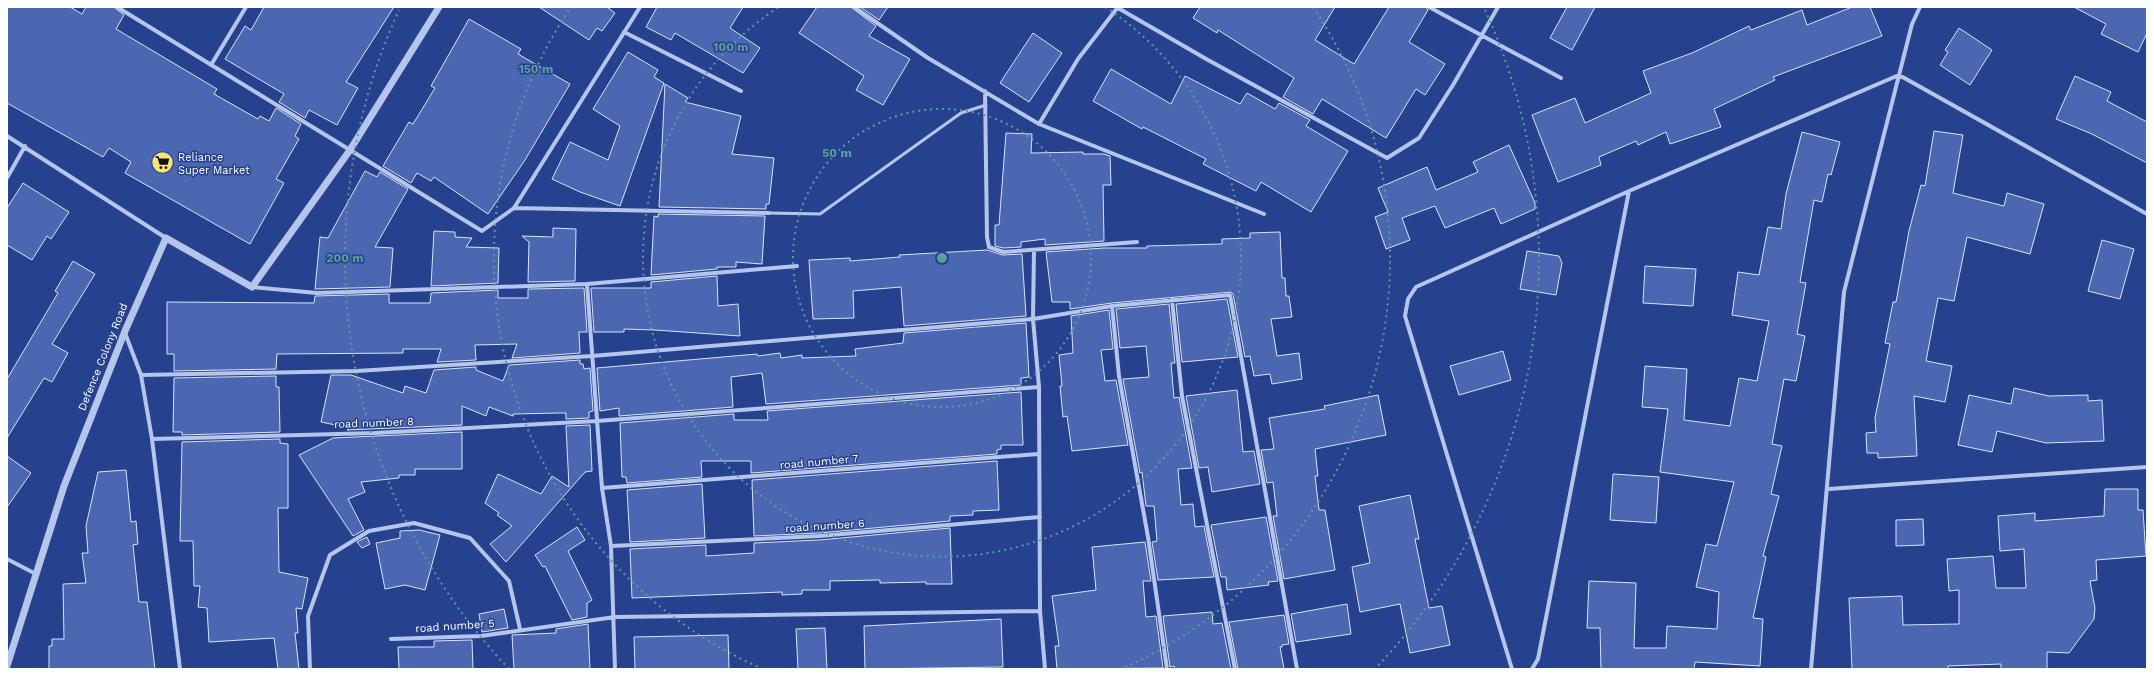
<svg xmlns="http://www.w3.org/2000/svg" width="2154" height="676" font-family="'Work Sans',sans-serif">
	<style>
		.building { fill: #4b67b2; stroke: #dbe3f8 }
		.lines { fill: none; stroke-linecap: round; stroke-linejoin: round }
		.service { stroke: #b6c5eb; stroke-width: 3 }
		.minor { stroke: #b6c5eb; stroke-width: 4 }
		.tertiary { stroke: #b6c5eb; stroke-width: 7 }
		.ring { fill: none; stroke: #579f9a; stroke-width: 2; stroke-dasharray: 2 4 }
		.labels { text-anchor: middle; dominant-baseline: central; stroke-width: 3; stroke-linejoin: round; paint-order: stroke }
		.poi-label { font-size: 11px; fill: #fff; stroke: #26418e; text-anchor: start }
		.street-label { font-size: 11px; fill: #fff; stroke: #26418e }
		.centre { fill: #579f9a; stroke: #26418e; stroke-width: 2 }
		.ring-label { font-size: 12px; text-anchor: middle; font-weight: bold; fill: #579f9a; stroke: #26418e; stroke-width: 3; stroke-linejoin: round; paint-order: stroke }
	</style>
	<rect width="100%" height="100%" fill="#26418e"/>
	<path class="building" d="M 7,7 L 70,7 L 82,14 L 86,7 L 114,7 L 124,15 L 116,29 L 217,89 L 214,94 L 258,119 L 260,116 L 269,121 L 276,108 L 301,124 L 295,136 L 299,139 L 276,179 L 284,183 L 250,244 L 125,173 L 131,162 L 109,148 L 103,157 L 7,103 Z
		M 264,7 L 394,7 L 346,82 L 358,88 L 337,125 L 309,110 L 305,118 L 279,102 L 284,94 L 225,59 L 245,26 L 251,30 Z
		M 539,7 L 607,7 L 615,13 L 602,31 L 597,28 L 589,40 Z
		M 657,7 L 743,7 L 730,28 L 760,48 L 743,73 L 675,33 L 671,40 L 646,27 Z
		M 817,7 L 851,7 L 876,26 L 869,36 L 910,59 L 883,105 L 856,90 L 864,76 L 799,33 Z
		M 860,7 L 888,7 L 879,20 Z
		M 1200,7 L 1335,7 L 1315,40 L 1354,64 L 1389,7 L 1426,7 L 1428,10 L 1409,42 L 1445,64 L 1425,95 L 1416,89 L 1386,138 L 1322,99 L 1313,114 L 1283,97 L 1294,78 L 1218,30 L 1217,33 L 1193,18 Z
		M 1567,7 L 1595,7 L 1572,50 L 1550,38 Z
		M 1852,7 L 1870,7 L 1882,36 L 1773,77 L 1775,80 L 1714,109 L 1721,127 L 1670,144 L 1666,132 L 1638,145 L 1636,141 L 1599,157 L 1601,165 L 1558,182 L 1532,115 L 1575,98 L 1585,123 L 1651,93 L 1643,71 L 1692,53 L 1749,26 L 1751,30 L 1802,10 L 1807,25 Z
		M 2074,7 L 2147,7 L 2147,33 L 2138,52 L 2101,34 L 2106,24 Z
		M 469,19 L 521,49 L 518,54 L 570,84 L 525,160 L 488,214 L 434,177 L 431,181 L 417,173 L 411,183 L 383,166 L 409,122 L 413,124 L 435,88 L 431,86 Z
		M 1959,28 L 1992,50 L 1970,85 L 1940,65 L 1948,52 L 1945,50 Z
		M 1033,33 L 1062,53 L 1029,102 L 1000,83 Z
		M 628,52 L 658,70 L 654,77 L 664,83 L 620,206 L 580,192 L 552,179 L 570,142 L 608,160 L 620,126 L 593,109 Z
		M 1111,69 L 1171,104 L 1185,76 L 1240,104 L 1247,93 L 1275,109 L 1279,103 L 1310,120 L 1306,126 L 1348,151 L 1311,212 L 1261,182 L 1256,191 L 1203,164 L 1206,159 L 1143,127 L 1142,129 L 1093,101 Z
		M 2075,76 L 2111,92 L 2107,101 L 2147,122 L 2147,163 L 2092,134 L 2056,119 Z
		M 665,84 L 688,98 L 685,102 L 741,116 L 732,154 L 774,158 L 769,204 L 766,204 L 766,209 L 659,207 Z
		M 1934,131 L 1963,135 L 1953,193 L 2004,206 L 2007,193 L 2044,204 L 2030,254 L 1967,237 L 1954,301 L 1938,298 L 1926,361 L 1952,366 L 1945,402 L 1914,396 L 1917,456 L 1878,458 L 1878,453 L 1867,453 L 1866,433 L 1876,432 L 1875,418 L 1890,344 L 1885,343 L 1893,302 L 1896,302 L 1909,231 L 1921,185 L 1925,186 Z
		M 1802,132 L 1840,142 L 1831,175 L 1828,174 L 1822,202 L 1814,200 L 1800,282 L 1806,283 L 1797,334 L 1805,336 L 1796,381 L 1784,379 L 1772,444 L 1782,446 L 1771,494 L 1779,496 L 1763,556 L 1766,557 L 1753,618 L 1763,619 L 1760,666 L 1695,662 L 1694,669 L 1601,669 L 1600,628 L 1587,628 L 1589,581 L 1636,583 L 1634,648 L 1666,648 L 1667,626 L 1717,629 L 1719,592 L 1696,587 L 1706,544 L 1717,546 L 1734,482 L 1660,472 L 1668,409 L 1642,407 L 1645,366 L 1687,369 L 1684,420 L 1730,426 L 1739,378 L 1757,381 L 1769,321 L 1732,315 L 1738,272 L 1759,275 L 1768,227 L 1781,229 L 1786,194 Z
		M 1006,133 L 1032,134 L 1031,153 L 1083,152 L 1083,154 L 1104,154 L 1110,156 L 1111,185 L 1103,185 L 1104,241 L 1045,245 L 1045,239 L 1021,242 L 1021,247 L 1003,248 L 995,246 L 995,225 L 999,225 Z
		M 1509,145 L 1535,203 L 1535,209 L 1501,224 L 1494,208 L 1445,228 L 1435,206 L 1402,218 L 1410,240 L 1386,249 L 1375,217 L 1388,212 L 1378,188 L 1427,167 L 1436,190 L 1478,172 L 1473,162 Z
		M 365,171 L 377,177 L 380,172 L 408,189 L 375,247 L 393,248 L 390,287 L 315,289 L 320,237 L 328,238 Z
		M 23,183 L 69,212 L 51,239 L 47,236 L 32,260 L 7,245 L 7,208 Z
		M 658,214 L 765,216 L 762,264 L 736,262 L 736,267 L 717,267 L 717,269 L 651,275 L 654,216 L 658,217 Z
		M 553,228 L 576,229 L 575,281 L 528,282 L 529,242 L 522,236 L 553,237 Z
		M 434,231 L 455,232 L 455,237 L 472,238 L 466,247 L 499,248 L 498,283 L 431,286 Z
		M 1280,232 L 1282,278 L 1285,278 L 1286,296 L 1289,296 L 1292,317 L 1271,319 L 1277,356 L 1299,353 L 1302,379 L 1272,384 L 1270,374 L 1254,376 L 1250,356 L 1245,357 L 1233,294 L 1231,292 L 1112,303 L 1070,309 L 1070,302 L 1052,302 L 1046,252 L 1104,248 L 1147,248 L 1147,246 L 1222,244 L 1222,239 L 1250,238 L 1250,233 Z
		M 2102,240 L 2134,249 L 2120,299 L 2088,291 Z
		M 987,250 L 1003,255 L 1022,254 L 1026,316 L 904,326 L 901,287 L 853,291 L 854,318 L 813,319 L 809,260 L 850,258 L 850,261 L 900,257 L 899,255 Z
		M 1527,251 L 1559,256 L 1562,263 L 1556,295 L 1520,289 Z
		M 73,261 L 95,274 L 52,344 L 68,353 L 52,382 L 44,378 L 7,438 L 7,379 L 58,293 L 55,291 Z
		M 1645,266 L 1696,269 L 1693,306 L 1643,303 Z
		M 717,276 L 718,306 L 738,304 L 740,336 L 655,330 L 624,329 L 624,332 L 594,332 L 591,288 L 651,288 L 651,282 Z
		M 584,288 L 587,332 L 579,332 L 580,353 L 512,358 L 517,344 L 475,345 L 476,360 L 437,362 L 441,349 L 403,349 L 403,353 L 277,354 L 276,369 L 174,371 L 174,354 L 167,354 L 167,302 L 314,303 L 315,296 L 389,294 L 389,303 L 430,303 L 431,293 L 498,290 L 498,298 L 528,298 L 528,289 Z
		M 1227,299 L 1238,357 L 1182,362 L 1176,304 Z
		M 1169,304 L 1175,363 L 1171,363 L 1174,398 L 1179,397 L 1192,468 L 1178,469 L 1181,505 L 1193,504 L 1195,527 L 1204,526 L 1214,577 L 1158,580 L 1152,542 L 1157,541 L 1154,506 L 1146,506 L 1142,472 L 1140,473 L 1123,379 L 1149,377 L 1146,346 L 1120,348 L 1116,309 Z
		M 1109,310 L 1113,349 L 1101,350 L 1105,381 L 1116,380 L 1128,445 L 1072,451 L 1067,416 L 1063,417 L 1060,386 L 1062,386 L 1059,355 L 1073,353 L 1071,316 Z
		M 1026,323 L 1029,377 L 1021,378 L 1021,385 L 766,404 L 762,373 L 731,377 L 733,407 L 619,416 L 619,408 L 600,411 L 597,368 L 757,354 L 758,356 L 780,353 L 781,358 L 802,355 L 802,358 L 856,356 L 855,349 L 903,343 L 904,333 Z
		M 1503,351 L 1511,380 L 1459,395 L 1450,366 Z
		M 580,360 L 580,364 L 583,364 L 584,369 L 590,368 L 593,411 L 589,412 L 589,418 L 566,419 L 566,413 L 558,413 L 513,414 L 513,416 L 489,407 L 486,416 L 462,406 L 462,425 L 347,430 L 350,428 L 321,422 L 331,375 L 351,375 L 403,393 L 405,386 L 426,393 L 434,370 L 476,367 L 476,370 L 503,381 L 509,365 Z
		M 276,376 L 276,387 L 279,387 L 280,432 L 182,435 L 182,432 L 173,432 L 174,378 Z
		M 2014,388 L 2049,396 L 2088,395 L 2088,401 L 2102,400 L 2104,441 L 2046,443 L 1997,431 L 1992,452 L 1958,445 L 1969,395 L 2011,404 Z
		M 1237,390 L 1243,452 L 1254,451 L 1260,484 L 1212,492 L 1208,467 L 1199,468 L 1186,396 Z
		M 1021,392 L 1023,445 L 1001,445 L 1001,449 L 997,450 L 997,454 L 751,473 L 751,461 L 701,461 L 702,477 L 627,483 L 626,477 L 622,477 L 620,423 L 734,414 L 734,420 L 768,420 L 767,411 Z
		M 1378,395 L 1386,435 L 1315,449 L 1318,476 L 1315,476 L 1319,510 L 1325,510 L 1335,570 L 1284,579 L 1273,516 L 1277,516 L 1273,482 L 1267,483 L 1261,450 L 1274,449 L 1269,418 L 1325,409 L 1324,406 Z
		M 590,425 L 592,471 L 585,472 L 506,562 L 490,544 L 512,526 L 497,515 L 499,513 L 485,503 L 498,474 L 541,494 L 552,476 L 569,487 L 566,426 Z
		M 462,432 L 462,469 L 415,469 L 415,475 L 399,475 L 399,478 L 361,482 L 365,492 L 348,499 L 364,530 L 353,536 L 299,455 L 333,438 Z
		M 280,439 L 280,443 L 288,444 L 288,508 L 278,508 L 279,572 L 308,578 L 302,609 L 296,608 L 298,633 L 295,633 L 299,669 L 278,669 L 274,638 L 209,642 L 207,608 L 198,607 L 200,586 L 194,586 L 193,541 L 180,541 L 182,442 Z
		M 7,456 L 31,473 L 7,507 Z
		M 997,461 L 999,510 L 973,511 L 973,515 L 950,516 L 950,521 L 819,533 L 754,536 L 752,480 Z
		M 126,470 L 131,522 L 136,521 L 138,544 L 133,545 L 139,602 L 147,602 L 155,669 L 49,669 L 49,646 L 52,646 L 52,639 L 64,639 L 63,584 L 86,583 L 82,553 L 88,553 L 86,526 L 98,472 Z
		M 1613,474 L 1659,477 L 1656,523 L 1610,520 Z
		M 702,484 L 705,538 L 630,542 L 627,490 Z
		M 2105,489 L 2138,489 L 2138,510 L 2143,510 L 2146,556 L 2096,560 L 2097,580 L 2090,581 L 2095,608 L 2094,619 L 2069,653 L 2047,652 L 2047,669 L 2001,669 L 2001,664 L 1948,666 L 1948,669 L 1852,669 L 1849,598 L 1902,596 L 1903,625 L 1959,624 L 1959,590 L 1949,591 L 1947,559 L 1993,556 L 1996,588 L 2026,588 L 2024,549 L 2000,551 L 1998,516 L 2035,513 L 2035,521 L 2104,516 Z
		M 1410,495 L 1419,539 L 1415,539 L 1429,608 L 1442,606 L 1450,645 L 1410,653 L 1400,604 L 1360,612 L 1352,567 L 1370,563 L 1359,506 Z
		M 1266,517 L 1278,581 L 1268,582 L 1269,585 L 1227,590 L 1226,577 L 1221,577 L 1211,525 Z
		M 1923,519 L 1924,545 L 1896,546 L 1896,520 Z
		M 577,527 L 585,540 L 568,551 L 592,600 L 587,603 L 587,617 L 572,620 L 545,566 L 543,567 L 535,555 Z
		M 950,528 L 952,584 L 926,584 L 926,582 L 880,583 L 880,580 L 830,581 L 830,590 L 802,590 L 802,594 L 782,595 L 782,592 L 632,598 L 630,549 L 706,545 L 706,556 L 754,553 L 754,543 L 819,540 Z
		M 419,530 L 440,535 L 425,590 L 405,585 L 385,589 L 376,543 L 400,538 L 400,531 Z
		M 367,537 L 370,544 L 362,548 L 357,542 Z
		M 1145,542 L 1151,581 L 1143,581 L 1146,617 L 1156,616 L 1163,668 L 1057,669 L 1055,646 L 1059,646 L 1052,596 L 1096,590 L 1092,547 Z
		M 1347,604 L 1351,634 L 1296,642 L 1291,614 Z
		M 504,609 L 508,628 L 482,632 L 479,614 Z
		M 1212,612 L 1213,624 L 1222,623 L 1231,669 L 1175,669 L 1174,666 L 1170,667 L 1163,616 Z
		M 1284,615 L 1289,644 L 1282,645 L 1282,647 L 1280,647 L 1284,669 L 1238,669 L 1229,622 Z
		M 1001,619 L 1003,667 L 865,669 L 864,626 Z
		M 588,624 L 590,669 L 514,669 L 512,635 L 556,633 L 556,629 Z
		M 825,628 L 827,669 L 798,669 L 796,629 Z
		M 728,635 L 729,669 L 635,669 L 634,637 Z
		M 472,640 L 473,669 L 399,669 L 398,647 L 434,647 L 434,641 Z"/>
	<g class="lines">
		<path class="service" d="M 769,213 L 820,214 L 961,113 L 986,105"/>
		<path class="minor" d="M 117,7 L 482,231 L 514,208 L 640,7
			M 854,7 L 928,58 L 1039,124 L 1264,214
			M 1429,7 L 1561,78
			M 1118,8 L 1208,60 L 1387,158 L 1419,138 L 1453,85 L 1498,7
			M 624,32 L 741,91
			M 211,65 L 246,7
			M 985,91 L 987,237 L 989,247 L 1003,252 L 1137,242
			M 1039,124 L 1078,59 L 1118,7
			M 7,136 L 166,238
			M 7,178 L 25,146
			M 514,208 L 769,213
			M 1034,250 L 1033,319 L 1039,387 L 1040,611 L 1045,669
			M 587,284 L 602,488 L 611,546 L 615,669
			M 252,287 L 317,293 L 587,284 L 797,266
			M 1172,300 L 1182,396 L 1235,669
			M 1112,306 L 1119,376 L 1148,537 L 1167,669
			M 125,333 L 141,375 L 152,439 L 180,669
			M 141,375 L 357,371 L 592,356 L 1033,319 L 1112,306 L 1230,295 L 1297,669
			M 152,439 L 375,433 L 597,421 L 1039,387
			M 602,488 L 1038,454
			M 1828,489 L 2147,467
			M 611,546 L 819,536 L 1040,517
			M 7,559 L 36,574
			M 391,639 L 481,636 L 615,617 L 1040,611
			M 310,669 L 308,616 L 330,555 L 369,531 L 414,523 L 470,538 L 509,581 L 520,629
			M 1512,669 L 1405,316 L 1408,299 L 1416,287 L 1629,191 L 1899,75 L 2147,214
			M 1532,669 L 1538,659 L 1629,191
			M 1811,669 L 1844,292 L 1912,24 L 1920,7"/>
		<path class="tertiary" d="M 7,666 L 64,486 L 125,331 L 166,238 L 252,287 L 350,150 L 439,7"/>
	</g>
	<g class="ring">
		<circle cx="942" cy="258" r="149"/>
		<path d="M1105 7A299 299 0 1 1 779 7"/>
		<path d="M763 669A448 448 0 0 1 571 7M1313 7A448 448 0 0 1 1121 669"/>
		<path d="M509 669A597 597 0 0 1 399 10M1485 10A597 597 0 0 1 1375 669"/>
	</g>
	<defs>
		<symbol id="supermarket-disc" viewBox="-11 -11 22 22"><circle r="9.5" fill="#f4e67b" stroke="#26418e"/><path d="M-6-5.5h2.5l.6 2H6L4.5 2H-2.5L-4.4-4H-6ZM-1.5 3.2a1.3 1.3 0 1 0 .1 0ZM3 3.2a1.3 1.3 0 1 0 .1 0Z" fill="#111"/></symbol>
	</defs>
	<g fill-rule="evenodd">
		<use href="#supermarket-disc" x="150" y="150" width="25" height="25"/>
	</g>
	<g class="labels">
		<g class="poi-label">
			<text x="178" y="157">Reliance<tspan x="178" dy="13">Super Market</tspan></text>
		</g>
		<g class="street-label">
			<text transform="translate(103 357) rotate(-68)">Defence Colony Road</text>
			<text transform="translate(374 423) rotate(-2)">road number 8</text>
			<text transform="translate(819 462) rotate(-5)">road number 7</text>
			<text transform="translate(825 526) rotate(-4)">road number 6</text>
			<text transform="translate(455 626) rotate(-4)">road number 5</text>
		</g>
	</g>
	<circle cx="942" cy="258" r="6" class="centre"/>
	<g class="ring-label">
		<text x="731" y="51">100 m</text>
		<text x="536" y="73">150 m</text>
		<text x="837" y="157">50 m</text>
		<text x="345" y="262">200 m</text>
	</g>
	<rect width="2154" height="676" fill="none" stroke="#ffffff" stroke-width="16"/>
</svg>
